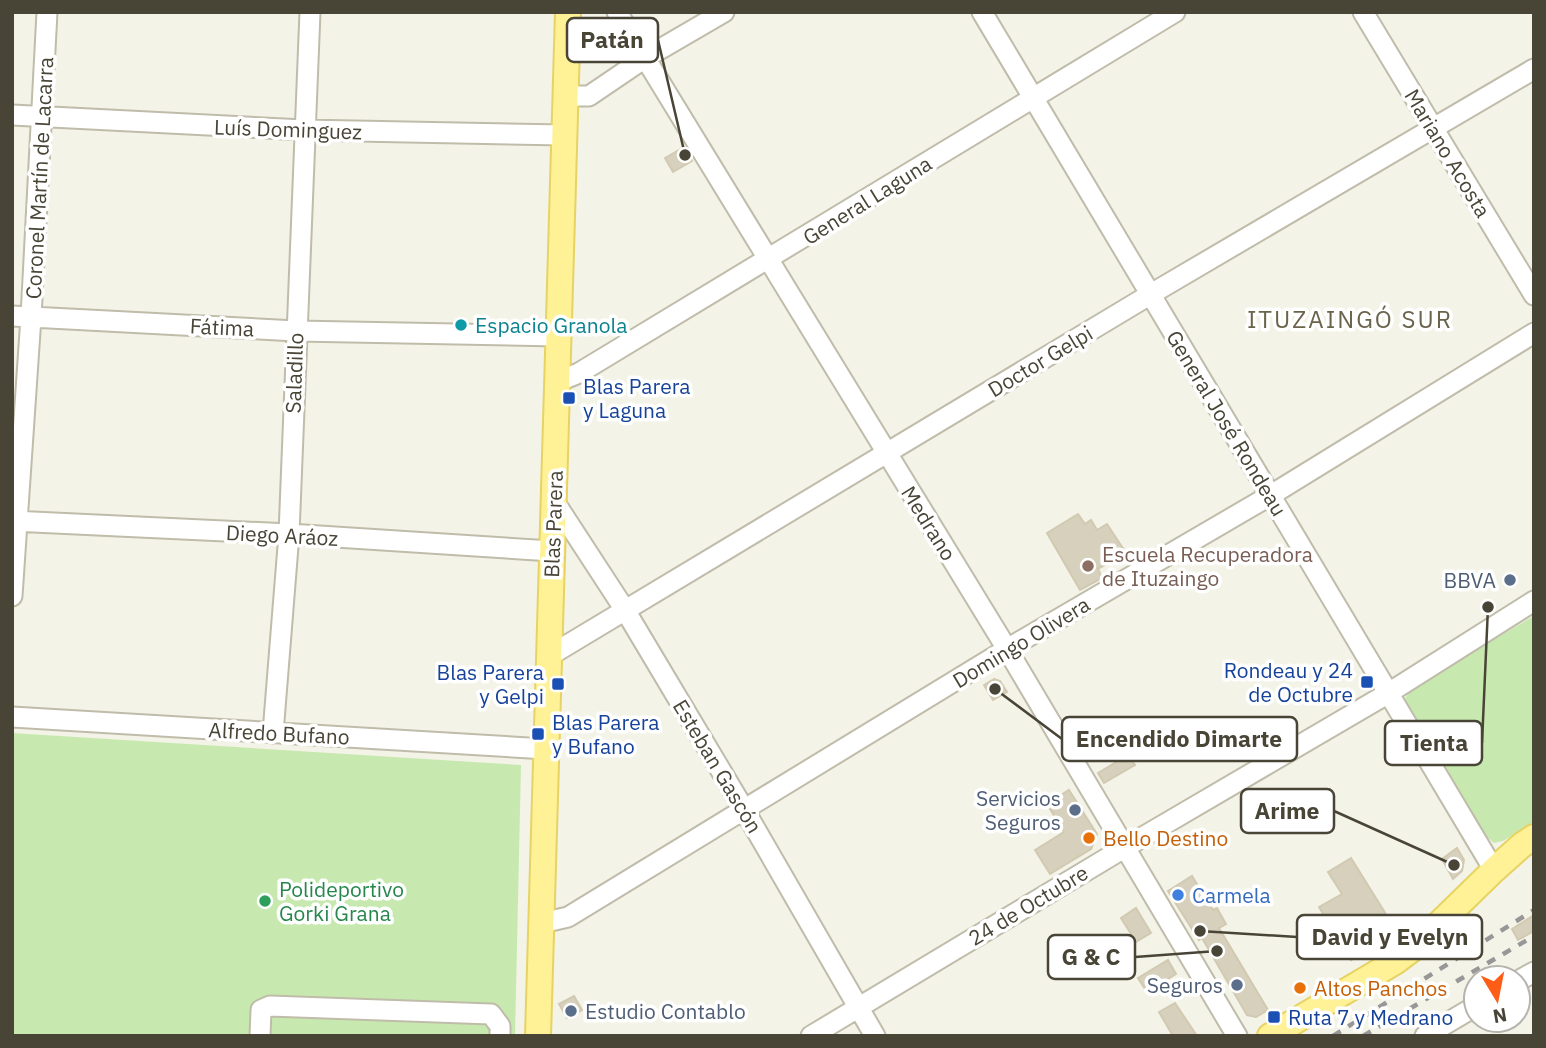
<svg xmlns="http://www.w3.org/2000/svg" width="1546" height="1048" font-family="'IBM Plex Sans',sans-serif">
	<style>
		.green { fill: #c7e9b0 }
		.building { fill: #d6d0bd; stroke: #d1c9b0; stroke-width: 2 }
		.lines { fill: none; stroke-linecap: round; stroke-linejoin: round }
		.minor-casing { stroke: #c0bcaa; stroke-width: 23 }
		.major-casing { stroke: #e6d364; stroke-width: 28 }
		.minor { stroke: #fff; stroke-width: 19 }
		.major { stroke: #fff296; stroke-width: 24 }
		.rail { stroke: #979797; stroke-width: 4.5; stroke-dasharray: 9 9; stroke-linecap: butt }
		.culture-dot { fill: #0f9aa8; stroke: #fff; stroke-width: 2.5 }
		.transit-dot { fill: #1a4fb4; stroke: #fff; stroke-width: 2.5 }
		.education-dot { fill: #8d6e63; stroke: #fff; stroke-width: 2.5 }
		.service-dot { fill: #5c6f8a; stroke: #fff; stroke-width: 2.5 }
		.food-dot { fill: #e8710a; stroke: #fff; stroke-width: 2.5 }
		.shop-dot { fill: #3f7fe0; stroke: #fff; stroke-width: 2.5 }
		.leisure-dot { fill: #2e9e5b; stroke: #fff; stroke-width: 2.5 }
		.labels { text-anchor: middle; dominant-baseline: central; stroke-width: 7; stroke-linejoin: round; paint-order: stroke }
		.street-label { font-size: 21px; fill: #484436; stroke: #fff }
		.culture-label { font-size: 21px; fill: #0d838f; stroke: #fff; text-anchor: start }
		.transit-label { font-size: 21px; fill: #164399; stroke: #fff; text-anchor: start }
		.education-label { font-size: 21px; fill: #785e54; stroke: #fff; text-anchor: start }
		.service-label { font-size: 21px; fill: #4e5e75; stroke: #fff; text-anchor: end }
		.food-label { font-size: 21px; fill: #c56008; stroke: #fff; text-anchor: start }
		.leisure-label { font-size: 21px; fill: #27864d; stroke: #fff; text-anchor: start }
		.shop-label { font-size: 21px; fill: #366cbe; stroke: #fff; text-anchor: start }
		.quarter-label { font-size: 24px; letter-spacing: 2px; fill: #6b644d; stroke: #fff }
		.leader { fill: none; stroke: #484436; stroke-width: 2.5 }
		.callout-dot { fill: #484436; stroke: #fff; stroke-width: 2.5 }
		.callout { fill: #fff; stroke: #484436; stroke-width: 2.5 }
		.callout-label { font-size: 23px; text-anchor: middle; font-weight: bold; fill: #484436 }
	</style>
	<rect width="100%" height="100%" fill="#f4f3e8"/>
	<path class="green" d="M 1534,616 L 1534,822 L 1503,841 L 1494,843 L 1487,837 L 1409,714 L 1405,698 L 1414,686 Z
		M 12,733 L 521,765 L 515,1036 L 12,1036 Z"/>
	<path class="building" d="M 684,147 L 692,161 L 673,172 L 665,158 Z
		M 1078,514 L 1085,524 L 1091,520 L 1097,530 L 1107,524 L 1126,553 L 1098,569 L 1102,578 L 1080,590 L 1047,533 Z
		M 994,679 L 1000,681 L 1007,692 L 993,700 L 984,685 Z
		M 1128,755 L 1135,765 L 1104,783 L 1098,773 Z
		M 1069,790 L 1097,834 L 1091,849 L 1050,874 L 1035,850 L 1064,832 L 1047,804 Z
		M 1457,848 L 1464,860 L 1462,871 L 1453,879 L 1442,859 Z
		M 1351,858 L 1397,932 L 1351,960 L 1319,907 L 1342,894 L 1328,872 Z
		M 1192,876 L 1213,910 L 1217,908 L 1226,924 L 1219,928 L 1268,1010 L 1256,1017 L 1247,1015 L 1202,938 L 1199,940 L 1168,891 Z
		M 1136,908 L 1151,933 L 1136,942 L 1121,918 Z
		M 1534,915 L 1534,931 L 1518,940 L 1512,929 Z
		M 1168,960 L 1176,974 L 1147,992 L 1138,978 Z
		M 574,996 L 582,1010 L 567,1018 L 559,1004 Z
		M 1175,1003 L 1197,1036 L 1173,1036 L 1159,1012 Z"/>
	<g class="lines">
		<defs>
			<path id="minor" d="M 617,12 L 1007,649 L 1237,1036
				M 982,12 L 1494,870
				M 1363,12 L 1534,295
				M 565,96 L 589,96 L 645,58 L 724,12
				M 12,115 L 304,130 L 564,135
				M 12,316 L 296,331 L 558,336
				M 557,382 L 579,373 L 1175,12
				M 554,501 L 625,610 L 745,811 L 875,1036
				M 12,521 L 289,534 L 552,551
				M 12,596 L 31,317 L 47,12
				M 549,656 L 1151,294 L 1534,69
				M 12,717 L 546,749
				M 273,733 L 289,534 L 310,12
				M 542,923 L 568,917 L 1007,649 L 1271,495 L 1534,333
				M 1518,981 L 1534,972
				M 260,1036 L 261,1010 L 270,1006 L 491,1014 L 500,1026 L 500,1036
				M 811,1036 L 1124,848 L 1387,694 L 1534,601
				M 1425,1036 L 1476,1006"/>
			<path id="major" d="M 538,1036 L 568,12
				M 1270,1036 L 1395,962 L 1415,947 L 1494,870 L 1522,845 L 1534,837"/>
		</defs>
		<use href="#minor" class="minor-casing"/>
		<use href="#major" class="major-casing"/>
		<use href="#minor" class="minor"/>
		<use href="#major" class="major"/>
		<path class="rail" d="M 1333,1036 L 1534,910
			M 1363,1036 L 1534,936"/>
	</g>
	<circle class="culture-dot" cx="461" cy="325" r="7"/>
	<g class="transit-dot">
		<rect x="562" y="391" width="14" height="14" rx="3.5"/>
		<rect x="1360" y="675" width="14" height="14" rx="3.5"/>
		<rect x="551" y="677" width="14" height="14" rx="3.5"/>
		<rect x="531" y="727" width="14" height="14" rx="3.5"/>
		<rect x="1267" y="1010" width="14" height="14" rx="3.5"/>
	</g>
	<circle class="education-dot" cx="1088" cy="566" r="7"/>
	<g class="service-dot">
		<circle cx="1510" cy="580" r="7"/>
		<circle cx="1075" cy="810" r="7"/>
		<circle cx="1237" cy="985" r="7"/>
		<circle cx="571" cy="1011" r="7"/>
	</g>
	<g class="food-dot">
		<circle cx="1089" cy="838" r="7"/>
		<circle cx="1300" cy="988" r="7"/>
	</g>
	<circle class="shop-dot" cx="1178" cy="895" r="7"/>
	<circle class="leisure-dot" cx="265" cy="901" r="7"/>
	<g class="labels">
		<g class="street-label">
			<text transform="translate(288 129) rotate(2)">Luís Dominguez</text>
			<text transform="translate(1448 153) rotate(59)">Mariano Acosta</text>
			<text transform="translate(39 178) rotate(-87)">Coronel Martín de Lacarra</text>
			<text transform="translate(867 200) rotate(-32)">General Laguna</text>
			<text transform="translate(222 327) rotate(3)">Fátima</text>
			<text transform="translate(1040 361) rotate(-31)">Doctor Gelpi</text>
			<text transform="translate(294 373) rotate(-88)">Saladillo</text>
			<text transform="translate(1227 423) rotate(59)">General José Rondeau</text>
			<text transform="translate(929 523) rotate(58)">Medrano</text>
			<text transform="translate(553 524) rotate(-88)">Blas Parera</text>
			<text transform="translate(282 535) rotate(3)">Diego Aráoz</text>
			<text transform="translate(1021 642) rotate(-31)">Domingo Olivera</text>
			<text transform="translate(279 733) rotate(3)">Alfredo Bufano</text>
			<text transform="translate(718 766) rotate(59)">Esteban Gascón</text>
			<text transform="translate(1028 905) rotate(-31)">24 de Octubre</text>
		</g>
		<g class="culture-label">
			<text x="475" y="325">Espacio Granola</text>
		</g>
		<g class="transit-label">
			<text x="583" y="386">Blas Parera<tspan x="583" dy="24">y Laguna</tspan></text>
			<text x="1353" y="670" text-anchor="end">Rondeau y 24<tspan x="1353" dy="24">de Octubre</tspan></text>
			<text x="544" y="672" text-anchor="end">Blas Parera<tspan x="544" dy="24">y Gelpi</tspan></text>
			<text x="552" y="722">Blas Parera<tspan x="552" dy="24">y Bufano</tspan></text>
			<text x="1288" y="1017">Ruta 7 y Medrano</text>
		</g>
		<g class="education-label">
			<text x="1102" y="554">Escuela Recuperadora<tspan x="1102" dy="24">de Ituzaingo</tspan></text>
		</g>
		<g class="service-label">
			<text x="1496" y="580">BBVA</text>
			<text x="1061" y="798">Servicios<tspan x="1061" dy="24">Seguros</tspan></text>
			<text x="1223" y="985">Seguros</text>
			<text x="585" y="1011" text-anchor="start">Estudio Contablo</text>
		</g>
		<g class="food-label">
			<text x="1103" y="838">Bello Destino</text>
			<text x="1314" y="988">Altos Panchos</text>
		</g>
		<g class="leisure-label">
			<text x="279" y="889">Polideportivo<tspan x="279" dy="24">Gorki Grana</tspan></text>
		</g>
		<g class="shop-label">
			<text x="1192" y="895">Carmela</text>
		</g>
		<g class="quarter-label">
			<text x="1350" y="319">ITUZAINGÓ SUR</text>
		</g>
	</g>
	<path class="leader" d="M685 155L658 40M995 689L1062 739M1488 607L1482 743M1454 865L1334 811M1200 931L1297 937M1217 951L1135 957"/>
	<g class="callout-dot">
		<circle cx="685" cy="155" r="7"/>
		<circle cx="995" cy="689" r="7"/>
		<circle cx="1488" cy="607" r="7"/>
		<circle cx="1454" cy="865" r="7"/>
		<circle cx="1200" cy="931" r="7"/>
		<circle cx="1217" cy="951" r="7"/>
	</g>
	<g class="callout">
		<rect x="567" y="18" width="91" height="44" rx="7"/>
		<rect x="1062" y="717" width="235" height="44" rx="7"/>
		<rect x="1385" y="721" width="97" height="44" rx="7"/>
		<rect x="1241" y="789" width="93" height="44" rx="7"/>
		<rect x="1297" y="915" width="185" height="44" rx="7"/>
		<rect x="1048" y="935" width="87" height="44" rx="7"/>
	</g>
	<g class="callout-label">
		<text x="612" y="48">Patán</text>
		<text x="1179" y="747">Encendido Dimarte</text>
		<text x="1434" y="751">Tienta</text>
		<text x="1287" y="819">Arime</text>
		<text x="1390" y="945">David y Evelyn</text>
		<text x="1091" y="965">G &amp; C</text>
	</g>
	<rect width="1546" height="1048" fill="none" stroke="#484436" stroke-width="28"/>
	<g transform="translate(1497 999) rotate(170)"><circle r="33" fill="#ffffff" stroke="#b6b4af" stroke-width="2"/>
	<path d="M0-5L12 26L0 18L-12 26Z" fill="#fd5d16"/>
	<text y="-10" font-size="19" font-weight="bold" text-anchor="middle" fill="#484436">N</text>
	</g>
</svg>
